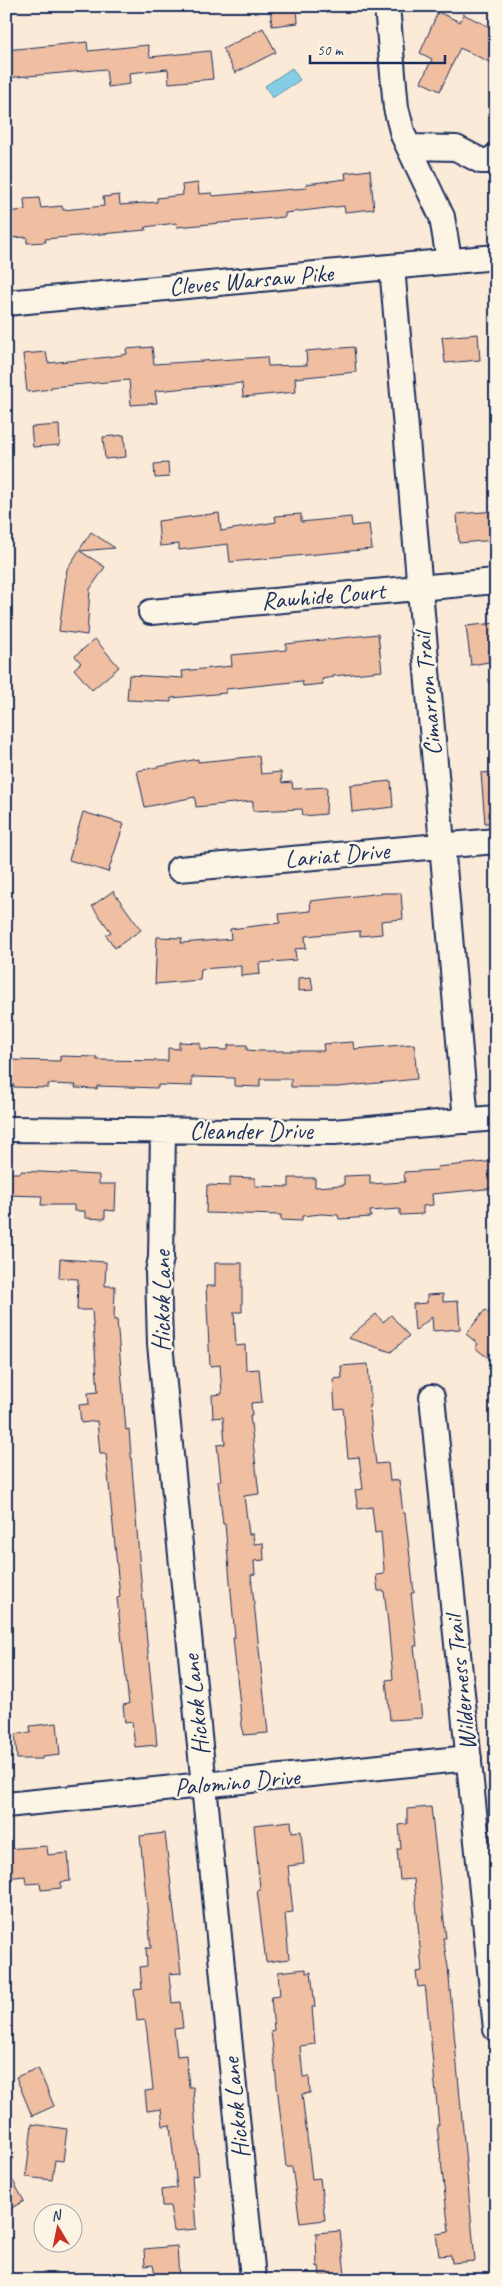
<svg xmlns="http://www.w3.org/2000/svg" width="502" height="2286" font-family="Caveat,sans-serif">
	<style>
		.water { fill: #84cee5; stroke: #5a8eaf }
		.building { fill: #f0bea1; stroke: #1b2f5e }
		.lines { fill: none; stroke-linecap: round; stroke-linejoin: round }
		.minor-casing { stroke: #1b2f5e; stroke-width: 28 }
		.minor { stroke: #fcf5e5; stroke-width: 24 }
		.labels { text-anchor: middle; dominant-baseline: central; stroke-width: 5; stroke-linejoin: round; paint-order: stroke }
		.street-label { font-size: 25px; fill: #1b2f5e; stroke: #fcf5e5 }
	</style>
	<rect width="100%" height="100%" fill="#faead7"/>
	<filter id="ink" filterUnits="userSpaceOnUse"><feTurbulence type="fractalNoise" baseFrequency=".02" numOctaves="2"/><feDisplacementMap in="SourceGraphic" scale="10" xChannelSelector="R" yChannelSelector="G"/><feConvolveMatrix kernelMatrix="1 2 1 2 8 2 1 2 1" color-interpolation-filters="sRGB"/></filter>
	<g filter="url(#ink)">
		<path class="water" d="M 292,68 L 300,80 L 272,98 L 265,86 Z"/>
		<path class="building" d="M 270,6 L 297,6 L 298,23 L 272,26 Z
			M 438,12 L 460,22 L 463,14 L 496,30 L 496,65 L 460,48 L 440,91 L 421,82 L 432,59 L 420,53 Z
			M 263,28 L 276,52 L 235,73 L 223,49 Z
			M 87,42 L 88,51 L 148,45 L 150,57 L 210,51 L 213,79 L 169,83 L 168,69 L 129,73 L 130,84 L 108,87 L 106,69 L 6,78 L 6,50 Z
			M 370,170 L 374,209 L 345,212 L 344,206 L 285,213 L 285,217 L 177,227 L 176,223 L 145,227 L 146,230 L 45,239 L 46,242 L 27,243 L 27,237 L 10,238 L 7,212 L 25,210 L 24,199 L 39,198 L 41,208 L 62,206 L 63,210 L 104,206 L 103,197 L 119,195 L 120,205 L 157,202 L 157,198 L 183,195 L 182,185 L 198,183 L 199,194 L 212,193 L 212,196 L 306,188 L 306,184 L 346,179 L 345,173 Z
			M 478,334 L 480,360 L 445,363 L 442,337 Z
			M 152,347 L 154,364 L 267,357 L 268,366 L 307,365 L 306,351 L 354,347 L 356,372 L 295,378 L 296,392 L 243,397 L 242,383 L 155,391 L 157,403 L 131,405 L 129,380 L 51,387 L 51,389 L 27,392 L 23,354 L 46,352 L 48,363 L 109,357 L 127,354 L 126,349 Z
			M 59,425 L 60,445 L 33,447 L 31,427 Z
			M 124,435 L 126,457 L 105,459 L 103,437 Z
			M 168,463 L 169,477 L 155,478 L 154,464 Z
			M 496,511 L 496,540 L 459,543 L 457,514 Z
			M 219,513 L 221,531 L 276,522 L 275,516 L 301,514 L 301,522 L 351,517 L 352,526 L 369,524 L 372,549 L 230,562 L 228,544 L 179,550 L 179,544 L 160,546 L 158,521 Z
			M 91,532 L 115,548 L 80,551 L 105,567 L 90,589 L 87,635 L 59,631 L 67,569 Z
			M 496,623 L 496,651 L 488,652 L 489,662 L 471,665 L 466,626 Z
			M 378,634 L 382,671 L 333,676 L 334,677 L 322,679 L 323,684 L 303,686 L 302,681 L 226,689 L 226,693 L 171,698 L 171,702 L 127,700 L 129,675 L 183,678 L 182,671 L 232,666 L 231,655 L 286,650 L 286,644 Z
			M 95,639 L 119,667 L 92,690 L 74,669 L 81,663 L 75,656 Z
			M 259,756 L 261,774 L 281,772 L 282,783 L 292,782 L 293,789 L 327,787 L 326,814 L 303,816 L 302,809 L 253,811 L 253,801 L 196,807 L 195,797 L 145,807 L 137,771 L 198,759 L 198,762 Z
			M 496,772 L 496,823 L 485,823 L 481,773 Z
			M 391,781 L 393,807 L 352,812 L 350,785 Z
			M 83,812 L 124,824 L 108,872 L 69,860 Z
			M 113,891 L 141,930 L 115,948 L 106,935 L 111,932 L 92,906 Z
			M 383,893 L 401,893 L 403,919 L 381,921 L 382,934 L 360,936 L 360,931 L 305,936 L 306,948 L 295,949 L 296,960 L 259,963 L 260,974 L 241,976 L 241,966 L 201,969 L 200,980 L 155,984 L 157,937 L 182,938 L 181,943 L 231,939 L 230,929 L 280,923 L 279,914 L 311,911 L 310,901 Z
			M 311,977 L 313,990 L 298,991 L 298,978 Z
			M 179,1042 L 200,1043 L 200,1049 L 228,1050 L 228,1045 L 247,1045 L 247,1050 L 259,1051 L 324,1051 L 323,1044 L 353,1042 L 354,1049 L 414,1044 L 417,1079 L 338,1087 L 291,1087 L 291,1079 L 260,1079 L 260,1087 L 234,1086 L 234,1078 L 192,1077 L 192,1086 L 158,1085 L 158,1088 L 97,1086 L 97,1089 L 75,1088 L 76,1085 L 48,1084 L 48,1088 L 14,1087 L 14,1085 L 6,1085 L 6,1060 L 60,1061 L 60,1056 L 97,1057 L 97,1060 L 168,1061 L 168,1048 L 179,1049 Z
			M 496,1161 L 496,1188 L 432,1194 L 433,1205 L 423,1206 L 423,1214 L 400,1215 L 400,1209 L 370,1211 L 371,1217 L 339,1219 L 338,1215 L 321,1214 L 302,1216 L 302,1221 L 281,1220 L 281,1215 L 206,1213 L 207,1185 L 230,1186 L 230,1177 L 255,1178 L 255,1186 L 289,1187 L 289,1178 L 315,1178 L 315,1187 L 344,1185 L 344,1176 L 370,1175 L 370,1184 L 405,1182 L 404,1172 L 438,1170 L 437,1167 Z
			M 21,1171 L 99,1175 L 99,1184 L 116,1184 L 115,1211 L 105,1210 L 105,1219 L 85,1218 L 85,1211 L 74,1211 L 74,1205 L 41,1205 L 42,1196 L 6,1195 L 6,1173 L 21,1173 Z
			M 60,1259 L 106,1262 L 105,1286 L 115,1286 L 114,1320 L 117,1320 L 126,1430 L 129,1429 L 140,1569 L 157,1745 L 135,1747 L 132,1722 L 125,1723 L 123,1705 L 129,1704 L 117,1598 L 120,1597 L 106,1454 L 100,1454 L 97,1421 L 81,1423 L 79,1405 L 89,1404 L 88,1393 L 98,1392 L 92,1310 L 77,1310 L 78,1279 L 59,1278 Z
			M 215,1263 L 242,1263 L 242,1312 L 234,1312 L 236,1346 L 245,1345 L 246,1370 L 259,1369 L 262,1402 L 251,1403 L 252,1415 L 250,1415 L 259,1494 L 244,1496 L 249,1534 L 253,1534 L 254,1544 L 263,1543 L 264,1560 L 254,1561 L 255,1574 L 251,1575 L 268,1733 L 243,1735 L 233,1638 L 235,1638 L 225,1524 L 223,1524 L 218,1481 L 221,1481 L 217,1445 L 225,1444 L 223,1417 L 213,1418 L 212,1395 L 222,1394 L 220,1365 L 210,1366 L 206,1286 L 215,1286 Z
			M 443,1294 L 443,1302 L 458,1301 L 460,1329 L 433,1331 L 432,1317 L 415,1331 L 413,1304 L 427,1303 L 427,1295 Z
			M 485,1310 L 496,1319 L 496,1347 L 487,1357 L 475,1348 L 478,1344 L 466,1334 Z
			M 376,1314 L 383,1322 L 391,1315 L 409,1336 L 391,1352 L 348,1338 Z
			M 368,1364 L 371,1406 L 369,1406 L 376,1464 L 388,1463 L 390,1481 L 399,1480 L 403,1513 L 405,1513 L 414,1593 L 411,1593 L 417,1646 L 414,1646 L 422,1718 L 390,1720 L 386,1680 L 393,1679 L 388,1623 L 384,1591 L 378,1591 L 376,1575 L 384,1574 L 384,1569 L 381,1532 L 375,1533 L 372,1507 L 358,1509 L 355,1490 L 363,1489 L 359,1457 L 348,1458 L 343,1408 L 335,1409 L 333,1379 L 342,1378 L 341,1366 Z
			M 57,1723 L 60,1755 L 42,1757 L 42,1759 L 17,1759 L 15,1734 L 31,1733 L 30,1726 Z
			M 431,1807 L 446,1938 L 443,1938 L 448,1967 L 475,2261 L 452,2263 L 451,2255 L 439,2256 L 436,2234 L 449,2232 L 437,2125 L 439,2125 L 426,1993 L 425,1986 L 418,1987 L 416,1972 L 422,1971 L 414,1879 L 400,1880 L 397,1849 L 401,1849 L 399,1825 L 407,1824 L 407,1809 Z
			M 291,1821 L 292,1832 L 301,1831 L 304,1864 L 288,1866 L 293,1912 L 285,1913 L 289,1959 L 266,1962 L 257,1890 L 260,1889 L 254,1825 Z
			M 165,1833 L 181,1973 L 169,1974 L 172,2003 L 180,2002 L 183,2028 L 174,2029 L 177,2056 L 186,2055 L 189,2087 L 193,2087 L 199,2175 L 192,2176 L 196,2229 L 174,2231 L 170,2206 L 162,2206 L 161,2190 L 177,2188 L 170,2125 L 163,2126 L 161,2109 L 147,2111 L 145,2091 L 153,2090 L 147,2032 L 145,2020 L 137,2021 L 134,1990 L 142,1989 L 140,1967 L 147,1966 L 146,1948 L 151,1948 L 140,1836 Z
			M 47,1846 L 48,1855 L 68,1853 L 70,1881 L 61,1882 L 61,1888 L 41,1890 L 40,1883 L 26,1884 L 25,1876 L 6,1878 L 6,1849 Z
			M 306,1969 L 306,1973 L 311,1972 L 315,2007 L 312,2007 L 315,2044 L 300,2046 L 303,2077 L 309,2076 L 310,2093 L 302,2094 L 312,2179 L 320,2178 L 325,2220 L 300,2223 L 292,2167 L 286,2167 L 271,2031 L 274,2030 L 271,1997 L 280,1996 L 278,1972 Z
			M 38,2068 L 54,2106 L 32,2116 L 16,2077 Z
			M 32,2124 L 67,2129 L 63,2161 L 55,2160 L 52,2180 L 26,2177 Z
			M 6,2168 L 24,2201 L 6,2211 Z
			M 340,2231 L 345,2274 L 320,2276 L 319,2266 L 317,2267 L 316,2233 Z
			M 177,2246 L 179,2280 L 156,2280 L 153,2265 L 145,2266 L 144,2249 Z"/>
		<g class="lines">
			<defs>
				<path id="minor" d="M 387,6 L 396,108 L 403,135 L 442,217 L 449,260
					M 409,147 L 456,148 L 481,161 L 489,161 L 496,156
					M 392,267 L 466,1121
					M 6,303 L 496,257
					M 151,612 L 496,581
					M 179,869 L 496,841
					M 6,1129 L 334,1132 L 496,1118
					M 163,1130 L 161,1258 L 158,1272 L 160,1344 L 253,2278
					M 432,1397 L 496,2029
					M 6,1805 L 469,1758"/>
			</defs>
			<use href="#minor" class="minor-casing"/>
			<use href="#minor" class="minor"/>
		</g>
	</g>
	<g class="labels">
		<g class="street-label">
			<text transform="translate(251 280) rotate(-5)">Cleves Warsaw Pike</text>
			<text transform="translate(323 596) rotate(-5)">Rawhide Court</text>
			<text transform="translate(428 694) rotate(-95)">Cimarron Trail</text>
			<text transform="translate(337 855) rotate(-5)">Lariat Drive</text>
			<text x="251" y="1131">Cleander Drive</text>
			<text transform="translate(162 1301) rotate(-90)">Hickok Lane</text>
			<text transform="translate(461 1683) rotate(-96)">Wilderness Trail</text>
			<text transform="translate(196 1705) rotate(-96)">Hickok Lane</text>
			<text transform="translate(237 1782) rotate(-5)">Palomino Drive</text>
			<text transform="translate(236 2108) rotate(-96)">Hickok Lane</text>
		</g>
	</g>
	<rect width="502" height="2286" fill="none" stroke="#fcf5e5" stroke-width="25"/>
	<rect x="12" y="12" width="477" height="2261" fill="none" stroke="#1b2f5e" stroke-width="2" filter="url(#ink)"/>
	<g transform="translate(58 2228) rotate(350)"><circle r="24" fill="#fcf5e5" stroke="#a2a6af"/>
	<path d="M0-4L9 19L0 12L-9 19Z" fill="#c8321e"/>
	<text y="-8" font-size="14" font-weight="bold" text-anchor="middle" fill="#1b2f5e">N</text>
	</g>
	<path d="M310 55v8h135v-8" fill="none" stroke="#1b2f5e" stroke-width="2.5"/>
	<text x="317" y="55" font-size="15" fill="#1b2f5e" stroke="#fcf5e5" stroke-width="4" paint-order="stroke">50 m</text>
</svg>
